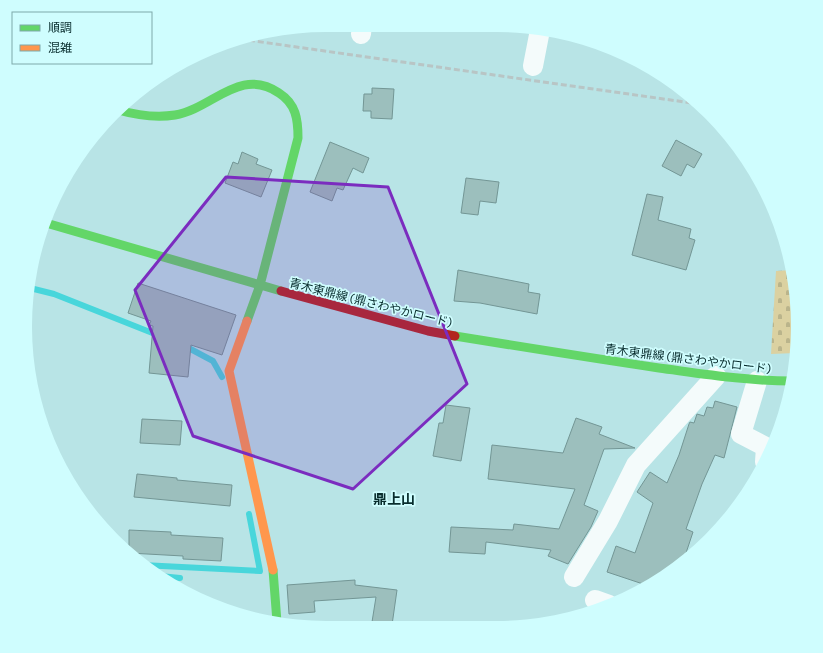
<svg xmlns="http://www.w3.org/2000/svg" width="823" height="653" font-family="Commissioner,'Noto Sans JP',sans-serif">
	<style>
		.cemetery { fill: url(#cemetery-stones) }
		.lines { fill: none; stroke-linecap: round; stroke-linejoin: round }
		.stream { stroke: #48d6db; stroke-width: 6 }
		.building { fill: #9cbfbd; stroke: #739695 }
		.street { stroke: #f4fbfb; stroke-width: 20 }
		.fast { stroke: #63d668; stroke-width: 9 }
		.slow { stroke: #ff974d; stroke-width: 9 }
		.jam { stroke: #b3261e; stroke-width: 9 }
		.rail { stroke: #b8c5c5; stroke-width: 3; stroke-dasharray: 6 3; stroke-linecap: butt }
		.marked { fill: #7b2cbf; fill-opacity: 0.2; stroke: #7b2cbf; stroke-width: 3; stroke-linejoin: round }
		.labels { text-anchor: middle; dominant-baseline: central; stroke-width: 3.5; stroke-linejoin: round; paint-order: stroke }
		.street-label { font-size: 12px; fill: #082c2d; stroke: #cffdfe }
		.quarter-label { font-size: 14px; font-weight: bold; fill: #082c2d; stroke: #cffdfe }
	</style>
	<defs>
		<pattern id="cemetery-stones" width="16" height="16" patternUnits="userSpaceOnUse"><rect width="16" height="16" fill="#dbd1a1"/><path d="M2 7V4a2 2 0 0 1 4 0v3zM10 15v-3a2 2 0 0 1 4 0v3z" fill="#bab48b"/></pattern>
	</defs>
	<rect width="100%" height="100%" fill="#b8e4e6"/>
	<path class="cemetery" d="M 791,270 L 795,287 L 796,353 L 771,354 L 776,271 Z"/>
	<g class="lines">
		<path class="stream" d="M 30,288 L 54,294 L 160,336
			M 183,345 L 213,361 L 222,377
			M 142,565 L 260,571 L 249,514
			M 160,576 L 180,578"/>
	</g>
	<path class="building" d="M 372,88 L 394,89 L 392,119 L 371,118 L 371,111 L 363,111 L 364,94 L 372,94 Z
		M 676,140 L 702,154 L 694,168 L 687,164 L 681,176 L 662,166 Z
		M 330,142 L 369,158 L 363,173 L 353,168 L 343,190 L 337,188 L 332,201 L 310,192 Z
		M 242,152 L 258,159 L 256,164 L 272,170 L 261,197 L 225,183 L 233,162 L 238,164 Z
		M 466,178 L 499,182 L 496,203 L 480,201 L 478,215 L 461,213 Z
		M 647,194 L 663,197 L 658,220 L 691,229 L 689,238 L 695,240 L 686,270 L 632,255 Z
		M 458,270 L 529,284 L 528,292 L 540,294 L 537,314 L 480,303 L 454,301 Z
		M 138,283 L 236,315 L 222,355 L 191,345 L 188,377 L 149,373 L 153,326 L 149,325 L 151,321 L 128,313 Z
		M 715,401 L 737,407 L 724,458 L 715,455 L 702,484 L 686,529 L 693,532 L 683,562 L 649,586 L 607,572 L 616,546 L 635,553 L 653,503 L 637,492 L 650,472 L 667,483 L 679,455 L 689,424 L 690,422 L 694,423 L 697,414 L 704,416 L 707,407 L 713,408 Z
		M 446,405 L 470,408 L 461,461 L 433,456 L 439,423 L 443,423 Z
		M 576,418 L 602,427 L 599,434 L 635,448 L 604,449 L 584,505 L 598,511 L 591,527 L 568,564 L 548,556 L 551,550 L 486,542 L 485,554 L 449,552 L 451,527 L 513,530 L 514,524 L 559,529 L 575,489 L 488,479 L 492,445 L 563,453 Z
		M 142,419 L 182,421 L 180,445 L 140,443 Z
		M 137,474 L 177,478 L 177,480 L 232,485 L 230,506 L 134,497 Z
		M 129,530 L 171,532 L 171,535 L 223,538 L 221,561 L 183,559 L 183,556 L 129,553 Z
		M 355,580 L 355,585 L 397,590 L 392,625 L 372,622 L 376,597 L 314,601 L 315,612 L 289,614 L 287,585 Z"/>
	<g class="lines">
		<path class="street" d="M 361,34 L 362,25
			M 533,66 L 540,30
			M 757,381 L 741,434 L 766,447 L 765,462
			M 574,577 L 608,521 L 636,465 L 716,376
			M 595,600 L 609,605"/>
		<path class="fast" d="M 118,110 C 136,115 156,118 175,115 C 212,109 240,66 279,93 C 296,104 298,119 298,138 L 260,285 L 247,321
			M 46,223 L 281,291
			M 455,336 C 523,347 591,358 659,368 C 704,374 747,381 792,381
			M 273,570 L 277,622"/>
		<path class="slow" d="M 247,321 L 229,371 L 273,570"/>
		<path class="jam" d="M 281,291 L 428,331 L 455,336"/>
		<path class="rail" d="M 240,39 L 699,104"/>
	</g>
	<path class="marked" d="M 226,177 L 388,187 L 467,384 L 353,489 L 193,436 L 135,290 Z"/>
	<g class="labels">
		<g class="street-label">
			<text transform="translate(371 302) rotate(14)">青木東鼎線 (鼎さわやかロード)</text>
			<text transform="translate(688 358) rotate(7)">青木東鼎線 (鼎さわやかロード)</text>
		</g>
		<g class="quarter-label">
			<text x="394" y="498">鼎上山</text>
		</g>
	</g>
	<path d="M0 0H823V653H0ZM326 32H497A294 294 0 0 1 791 326V327A294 294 0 0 1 497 621H326A294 294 0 0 1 32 327V326A294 294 0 0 1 326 32Z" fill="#cffdfe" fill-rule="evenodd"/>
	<rect x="12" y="12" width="140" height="52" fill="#cffdfe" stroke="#7fa9aa"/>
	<rect x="20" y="25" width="20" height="6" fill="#63d668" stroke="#7fa9aa"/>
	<text x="48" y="32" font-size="12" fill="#082c2d">順調</text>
	<rect x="20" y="45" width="20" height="6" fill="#ff974d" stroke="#7fa9aa"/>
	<text x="48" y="52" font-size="12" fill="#082c2d">混雑</text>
</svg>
